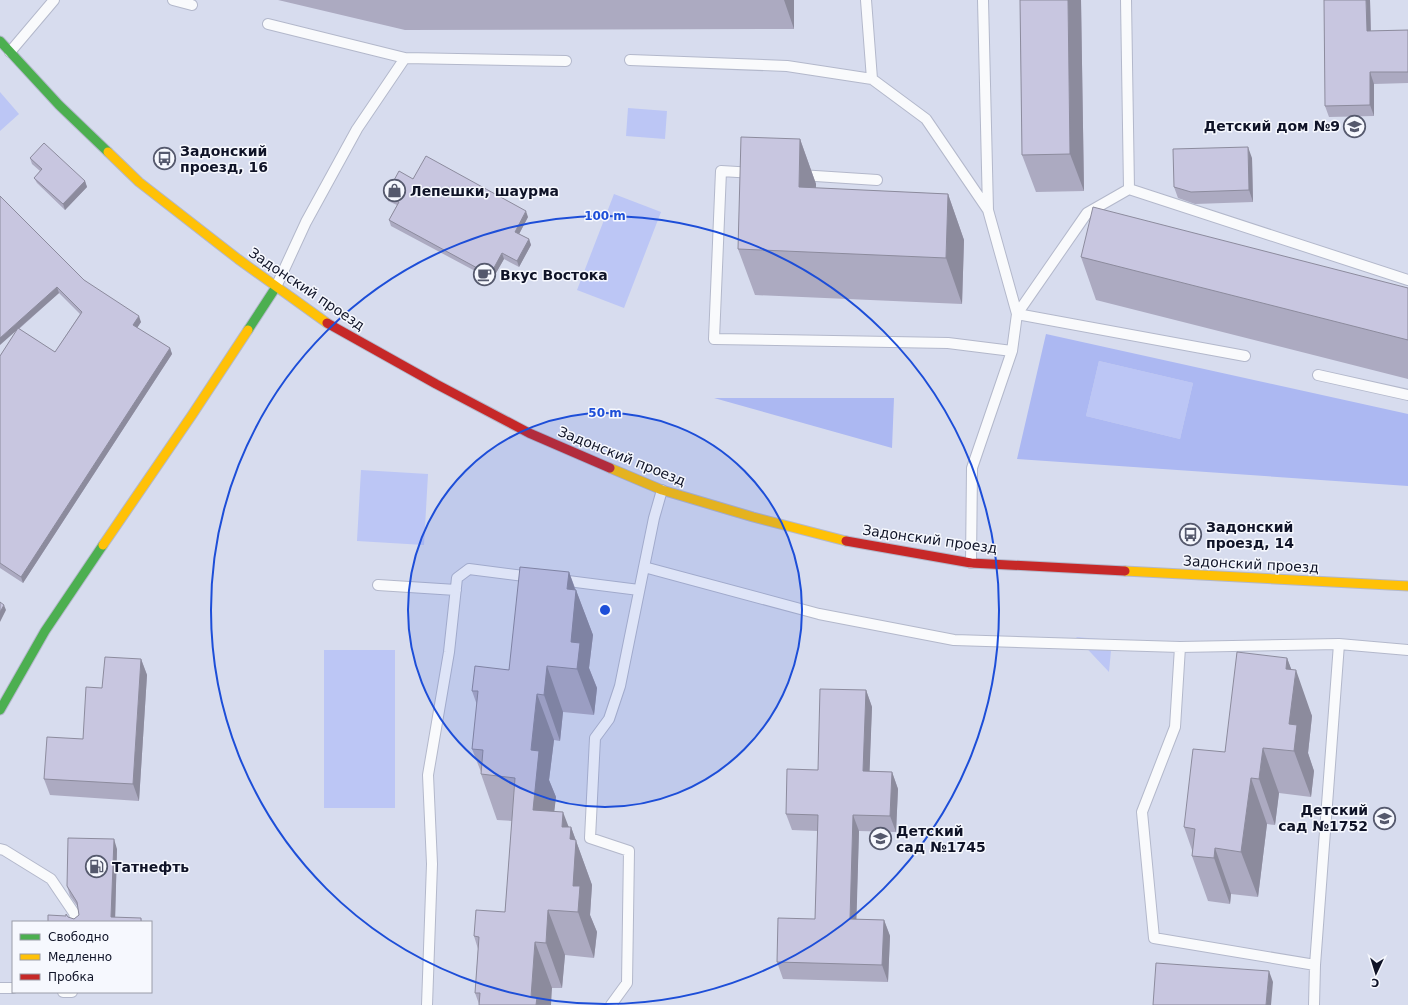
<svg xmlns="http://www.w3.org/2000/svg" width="1408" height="1005" font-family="'DejaVu Sans',sans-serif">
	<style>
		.green { fill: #bcc6f5 }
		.forest { fill: #acb8f2; fill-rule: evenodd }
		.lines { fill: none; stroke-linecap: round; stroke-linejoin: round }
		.lane-casing { stroke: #b3b8cb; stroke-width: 12 }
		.fast-casing { stroke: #b3b8cb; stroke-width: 11 }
		.slow-casing { stroke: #b3b8cb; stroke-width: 11 }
		.jam-casing { stroke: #b3b8cb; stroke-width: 11 }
		.lane { stroke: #f9fafc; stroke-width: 10 }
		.fast { stroke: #4caf50; stroke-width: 9 }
		.slow { stroke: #ffc107; stroke-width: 9 }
		.jam { stroke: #c62828; stroke-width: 9 }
		.wall { fill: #acaac1; fill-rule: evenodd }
		.shaded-wall { fill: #8c8b9d }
		.building { fill: #c8c6e0; stroke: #8c8b9d }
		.ring { fill: none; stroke: #1d4ed8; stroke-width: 2 }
		.labels { text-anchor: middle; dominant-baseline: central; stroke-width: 3; stroke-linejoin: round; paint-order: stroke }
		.poi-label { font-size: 14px; font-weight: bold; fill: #0f1327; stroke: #f6f8fe; text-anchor: start }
		.street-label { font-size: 14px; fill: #0f1327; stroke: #f6f8fe }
		.centre { fill: #1d4ed8; stroke: #f6f8fe; stroke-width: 2 }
		.ring-label { font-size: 12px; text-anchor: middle; font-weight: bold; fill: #1d4ed8; stroke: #f6f8fe; stroke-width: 3; stroke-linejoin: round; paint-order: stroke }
	</style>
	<rect width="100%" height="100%" fill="#d7dcee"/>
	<path class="green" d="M 0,92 L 19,114 L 0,131 Z
		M 628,108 L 667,111 L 665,139 L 626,136 Z
		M 614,194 L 661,212 L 624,308 L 577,290 Z
		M 1099,361 L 1193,383 L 1180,439 L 1086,416 Z
		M 361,470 L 428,474 L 424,545 L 357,541 Z
		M 1076,637 L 1112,640 L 1109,672 Z
		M 324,650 L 395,650 L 395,808 L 324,808 Z"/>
	<path class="forest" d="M 1046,334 L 1408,414 L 1408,486 L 1017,459 ZM 1099,361 L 1193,383 L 1180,439 L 1086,416 Z
		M 714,398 L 894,398 L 892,448 Z"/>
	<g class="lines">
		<defs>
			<path id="lane" d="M 173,0 L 192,5
				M 866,0 L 872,79
				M 983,0 L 988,210 L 1017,314
				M 268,24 L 405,58 L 357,129 L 306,222 L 276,287
				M 10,52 L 54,0
				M 405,58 L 566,61
				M 630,60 L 787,66 L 872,79 L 926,119 L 988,210
				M 754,173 L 721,171 L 714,339 L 948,343 L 1012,351
				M 800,175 L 877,180
				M 1129,189 L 1408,280
				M 1017,314 L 1087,213 L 1129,189 L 1126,0
				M 1318,375 L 1408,395
				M 971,563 L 972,468 L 1012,351 L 1017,314 L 1245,356
				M 644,567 L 654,518 L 662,490
				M 560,580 L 639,590
				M 378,585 L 456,590
				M 1180,647 L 1339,644 L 1408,650
				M 0,849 L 4,850 L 51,879 L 74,913 L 76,922
				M 1315,965 L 1339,644
				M 0,988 L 13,988
				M 63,992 L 72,992
				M 427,1005 L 432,864 L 428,775 L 449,652 L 457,578 L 469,569 L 532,577
				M 611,1005 L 627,983 L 629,851 L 590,838 L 595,738 L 609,719 L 620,686 L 644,567 L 819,614 L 954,640 L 1180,647 L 1175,727 L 1142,812 L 1154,938 L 1315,965 L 1314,1005"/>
			<path id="fast" d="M 0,41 L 59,105 L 108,152
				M 248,330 L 276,287
				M 0,710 L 45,631 L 103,545"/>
			<path id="slow" d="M 108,152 L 139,182 L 238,259 L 327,323
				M 610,468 L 662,490 L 753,517 L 846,541
				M 103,545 L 192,415 L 248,330
				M 1125,571 L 1408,586"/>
			<path id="jam" d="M 327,323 L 436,384 L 529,433 L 610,468
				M 846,541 L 971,563 L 1125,571"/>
		</defs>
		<use href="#lane" class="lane-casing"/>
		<use href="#fast" class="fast-casing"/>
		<use href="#slow" class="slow-casing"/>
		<use href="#jam" class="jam-casing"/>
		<use href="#lane" class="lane"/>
		<use href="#fast" class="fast"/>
		<use href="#slow" class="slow"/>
		<use href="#jam" class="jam"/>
	</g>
	<path class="wall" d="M 278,0 L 794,0 L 794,29 L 405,30 Z
		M 1020,0 L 1081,0 L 1084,191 L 1036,192 L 1022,155 Z
		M 1370,0 L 1371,31 L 1408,30 L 1408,83 L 1374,84 L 1374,116 L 1329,117 L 1325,106 Z
		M 800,139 L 816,184 L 816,188 L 948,194 L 964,240 L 962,304 L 755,295 L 738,249 Z
		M 30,158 L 85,181 L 87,187 L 65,210 L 37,183 L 34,178 L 40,171 L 32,164 Z
		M 1252,158 L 1253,202 L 1195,204 L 1178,198 L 1174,187 Z
		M 413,179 L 528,217 L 519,234 L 529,239 L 531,245 L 519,267 L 504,259 L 492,280 L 391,226 L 389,220 L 397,205 L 388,201 L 386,195 Z
		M 0,196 L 84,280 L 141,322 L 137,328 L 170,348 L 172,354 L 23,583 L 0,568 L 0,356 L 17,330 ZM 59,293 L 80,314 L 55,352 L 19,329 Z
		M 1081,257 L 1408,288 L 1408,379 L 1096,300 Z
		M 569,572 L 593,635 L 589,668 L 597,688 L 594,715 L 563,712 L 560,741 L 554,740 L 549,780 L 556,797 L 554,811 L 569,827 L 571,827 L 592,885 L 590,915 L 597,932 L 594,958 L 565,955 L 562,988 L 552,988 L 479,1004 L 475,993 L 478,949 L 474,936 L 505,912 L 512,821 L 497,820 L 481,774 L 481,772 L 472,749 L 477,705 L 472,691 L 509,670 Z
		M 1287,658 L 1291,669 L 1312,716 L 1308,753 L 1314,771 L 1311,797 L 1279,793 L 1275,825 L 1267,824 L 1258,897 L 1231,894 L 1230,904 L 1208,901 L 1192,856 L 1192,850 L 1184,827 L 1225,752 Z
		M 141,659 L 147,675 L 139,801 L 50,795 L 44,779 L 83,739 L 102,688 Z
		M 866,690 L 872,707 L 869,771 L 892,772 L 898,789 L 896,832 L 859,831 L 856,919 L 884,920 L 890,936 L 888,982 L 783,979 L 777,962 L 815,919 L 818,831 L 792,830 L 786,814 L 818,770 Z
		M 117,849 L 115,918 L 141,918 L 142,922 L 48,922 L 68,917 L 74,919 L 79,915 L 78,907 L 70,896 L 67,886 Z"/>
	<path class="shaded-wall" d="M 784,0 L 794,0 L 794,29 Z
		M 1068,0 L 1081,0 L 1084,191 L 1070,154 Z
		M 1366,0 L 1370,0 L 1371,42 L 1367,31 Z
		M 1370,72 L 1374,84 L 1374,116 L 1370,105 Z
		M 800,139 L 816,184 L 815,232 L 799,187 Z
		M 1248,147 L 1252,158 L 1253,202 L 1249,190 Z
		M 85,181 L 87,187 L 65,210 L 63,204 Z
		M 948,194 L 964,240 L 962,304 L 946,258 Z
		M 526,211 L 528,217 L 517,238 L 515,232 Z
		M 529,239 L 531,245 L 519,267 L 517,261 Z
		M 502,253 L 504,259 L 492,280 L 490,275 Z
		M 57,287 L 59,293 L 0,345 L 0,338 Z
		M 139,316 L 141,322 L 135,331 L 133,325 Z
		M 170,348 L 172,354 L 23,583 L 21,577 Z
		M 569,572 L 576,592 L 576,590 L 593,635 L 589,668 L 597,688 L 594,715 L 577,669 L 571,642 L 567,589 Z
		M 4,605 L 6,610 L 0,622 L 0,612 Z
		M 1287,658 L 1295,679 L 1296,670 L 1312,716 L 1308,753 L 1314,771 L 1311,797 L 1294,751 L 1289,724 L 1286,669 Z
		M 141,659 L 147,675 L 139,801 L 133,784 Z
		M 547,666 L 563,712 L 560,741 L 544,695 Z
		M 866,690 L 872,707 L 869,788 L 863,771 Z
		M 537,694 L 554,740 L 549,780 L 556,797 L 549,856 L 533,810 L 531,750 Z
		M 1263,748 L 1279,793 L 1275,825 L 1259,779 Z
		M 892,772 L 898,789 L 896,832 L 890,816 Z
		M 1251,778 L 1267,824 L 1258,897 L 1241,852 Z
		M 563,812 L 571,833 L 571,827 L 592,885 L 590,915 L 597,932 L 594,958 L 578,912 L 562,827 Z
		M 853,815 L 859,831 L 856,935 L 850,919 Z
		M 114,839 L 117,849 L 115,922 L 111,917 Z
		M 1215,848 L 1231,894 L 1230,904 L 1214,858 Z
		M 548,910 L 565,955 L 562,988 L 546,943 Z
		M 884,920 L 890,936 L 888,982 L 882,965 Z
		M 535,942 L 552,988 L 551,1005 L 534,1005 L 531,997 Z
		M 1269,971 L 1273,982 L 1271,1005 L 1266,1005 Z"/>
	<path class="building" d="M 1020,0 L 1068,0 L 1070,154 L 1022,155 Z
		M 1324,0 L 1366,0 L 1367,31 L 1408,30 L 1408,72 L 1370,72 L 1370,105 L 1325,106 Z
		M 741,137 L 800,139 L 799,187 L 948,194 L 946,258 L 738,249 Z
		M 44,143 L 85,181 L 63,204 L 34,178 L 42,169 L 30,158 Z
		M 1248,147 L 1249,190 L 1191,192 L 1174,187 L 1173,149 Z
		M 426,156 L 526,211 L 515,232 L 529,239 L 517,261 L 502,253 L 490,275 L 389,220 L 399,202 L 386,195 L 399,171 L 413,179 Z
		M 0,196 L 84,280 L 139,316 L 133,325 L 170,348 L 21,577 L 0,563 L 0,356 L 18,328 L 55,352 L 82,312 L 57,287 L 0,338 Z
		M 1093,207 L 1408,288 L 1408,340 L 1081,257 Z
		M 520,567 L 569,572 L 567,589 L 576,590 L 571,642 L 580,643 L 577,669 L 547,666 L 544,695 L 537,694 L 531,750 L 539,751 L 533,810 L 563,812 L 562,827 L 571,827 L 570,839 L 576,840 L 573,886 L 580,886 L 578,912 L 548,910 L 546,943 L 535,942 L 531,997 L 537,997 L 536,1005 L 479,1005 L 480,993 L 475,993 L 479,937 L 474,936 L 476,910 L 505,912 L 515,778 L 481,774 L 483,750 L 472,749 L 478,691 L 472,691 L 475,666 L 509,670 Z
		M 0,602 L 4,605 L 0,612 Z
		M 1237,652 L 1287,658 L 1286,669 L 1296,670 L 1289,724 L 1297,725 L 1294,751 L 1263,748 L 1259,779 L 1251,778 L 1241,852 L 1215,848 L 1214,858 L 1192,856 L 1195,829 L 1184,827 L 1193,749 L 1225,752 Z
		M 105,657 L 141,659 L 133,784 L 44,779 L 47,737 L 83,739 L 86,687 L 102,688 Z
		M 820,689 L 866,690 L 863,771 L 892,772 L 890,816 L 853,815 L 850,919 L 884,920 L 882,965 L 777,962 L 778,918 L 815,919 L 818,815 L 786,814 L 787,769 L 818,770 Z
		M 68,838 L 114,839 L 111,917 L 141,918 L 141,922 L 48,922 L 48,915 L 66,916 L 66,914 L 68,917 L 74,919 L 79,915 L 77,902 L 67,886 Z
		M 1156,963 L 1269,971 L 1266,1005 L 1153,1005 Z"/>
	<circle cx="605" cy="610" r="197" fill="#1d4ed8" fill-opacity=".12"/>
	<g class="ring">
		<circle cx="605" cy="610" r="197"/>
		<circle cx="605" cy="610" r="394"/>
	</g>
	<defs>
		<symbol id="school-ring" viewBox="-11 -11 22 22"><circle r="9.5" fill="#f6f8fe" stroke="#55596d" stroke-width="1.5"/><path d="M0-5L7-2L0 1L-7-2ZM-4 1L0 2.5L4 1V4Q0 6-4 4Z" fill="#55596d"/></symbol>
		<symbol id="bus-ring" viewBox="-11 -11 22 22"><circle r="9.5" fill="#f6f8fe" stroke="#55596d" stroke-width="1.5"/><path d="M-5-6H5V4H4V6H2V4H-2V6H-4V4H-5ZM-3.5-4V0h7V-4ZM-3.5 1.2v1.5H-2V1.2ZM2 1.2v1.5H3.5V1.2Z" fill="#55596d"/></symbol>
		<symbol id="shop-ring" viewBox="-11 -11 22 22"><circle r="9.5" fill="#f6f8fe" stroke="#55596d" stroke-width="1.5"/><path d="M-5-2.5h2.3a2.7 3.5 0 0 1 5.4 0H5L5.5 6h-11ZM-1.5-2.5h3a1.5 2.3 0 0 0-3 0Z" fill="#55596d"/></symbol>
		<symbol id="cafe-ring" viewBox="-11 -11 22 22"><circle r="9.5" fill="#f6f8fe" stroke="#55596d" stroke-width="1.5"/><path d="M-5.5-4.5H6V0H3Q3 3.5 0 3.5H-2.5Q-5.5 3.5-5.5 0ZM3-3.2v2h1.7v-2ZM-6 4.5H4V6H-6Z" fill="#55596d"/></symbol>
		<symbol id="fuel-ring" viewBox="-11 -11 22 22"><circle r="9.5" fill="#f6f8fe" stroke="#55596d" stroke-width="1.5"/><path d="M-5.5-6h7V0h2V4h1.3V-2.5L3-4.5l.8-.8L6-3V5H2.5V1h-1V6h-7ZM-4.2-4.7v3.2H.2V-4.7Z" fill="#55596d"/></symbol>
	</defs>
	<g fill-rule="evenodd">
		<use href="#school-ring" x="1342" y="114" width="25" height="25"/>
		<use href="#bus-ring" x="152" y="146" width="25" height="25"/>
		<use href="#shop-ring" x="382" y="178" width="25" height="25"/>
		<use href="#cafe-ring" x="472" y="262" width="25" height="25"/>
		<use href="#bus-ring" x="1178" y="522" width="25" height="25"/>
		<use href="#school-ring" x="1372" y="806" width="25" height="25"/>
		<use href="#school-ring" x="868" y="826" width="25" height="25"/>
		<use href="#fuel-ring" x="84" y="854" width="25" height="25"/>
	</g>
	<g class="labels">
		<g class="poi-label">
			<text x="1340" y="126" text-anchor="end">Детский дом №9</text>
			<text x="180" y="151">Задонский<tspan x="180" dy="16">проезд, 16</tspan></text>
			<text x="410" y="191">Лепешки, шаурма</text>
			<text x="500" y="275">Вкус Востока</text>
			<text x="1206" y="527">Задонский<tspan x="1206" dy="16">проезд, 14</tspan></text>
			<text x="1368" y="810" text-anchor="end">Детский<tspan x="1368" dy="16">сад №1752</tspan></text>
			<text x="896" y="831">Детский<tspan x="896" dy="16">сад №1745</tspan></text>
			<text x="112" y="867">Татнефть</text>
		</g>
		<g class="street-label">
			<text transform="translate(307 289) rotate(34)">Задонский проезд</text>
			<text transform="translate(622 456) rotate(22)">Задонский проезд</text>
			<text transform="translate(930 539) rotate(8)">Задонский проезд</text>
			<text transform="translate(1251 564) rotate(3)">Задонский проезд</text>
		</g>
	</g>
	<circle cx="605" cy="610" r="6" class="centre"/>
	<g class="ring-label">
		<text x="605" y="220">100 m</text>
		<text x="605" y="417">50 m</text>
	</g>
	<rect x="12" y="921" width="140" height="72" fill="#f6f8fe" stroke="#9a9ca8"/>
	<rect x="20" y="934" width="20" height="6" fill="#4caf50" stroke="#9a9ca8"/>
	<text x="48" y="941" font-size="12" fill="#0f1327">Свободно</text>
	<rect x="20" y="954" width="20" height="6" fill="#ffc107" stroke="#9a9ca8"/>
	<text x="48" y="961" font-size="12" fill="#0f1327">Медленно</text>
	<rect x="20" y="974" width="20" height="6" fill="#c62828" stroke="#9a9ca8"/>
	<text x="48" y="981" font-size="12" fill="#0f1327">Пробка</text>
	<g transform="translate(1376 973) rotate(184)" stroke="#f6f8fe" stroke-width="3" paint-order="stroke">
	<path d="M0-3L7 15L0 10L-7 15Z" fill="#0f1327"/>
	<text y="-6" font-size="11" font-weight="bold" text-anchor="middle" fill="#0f1327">С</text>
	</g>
</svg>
